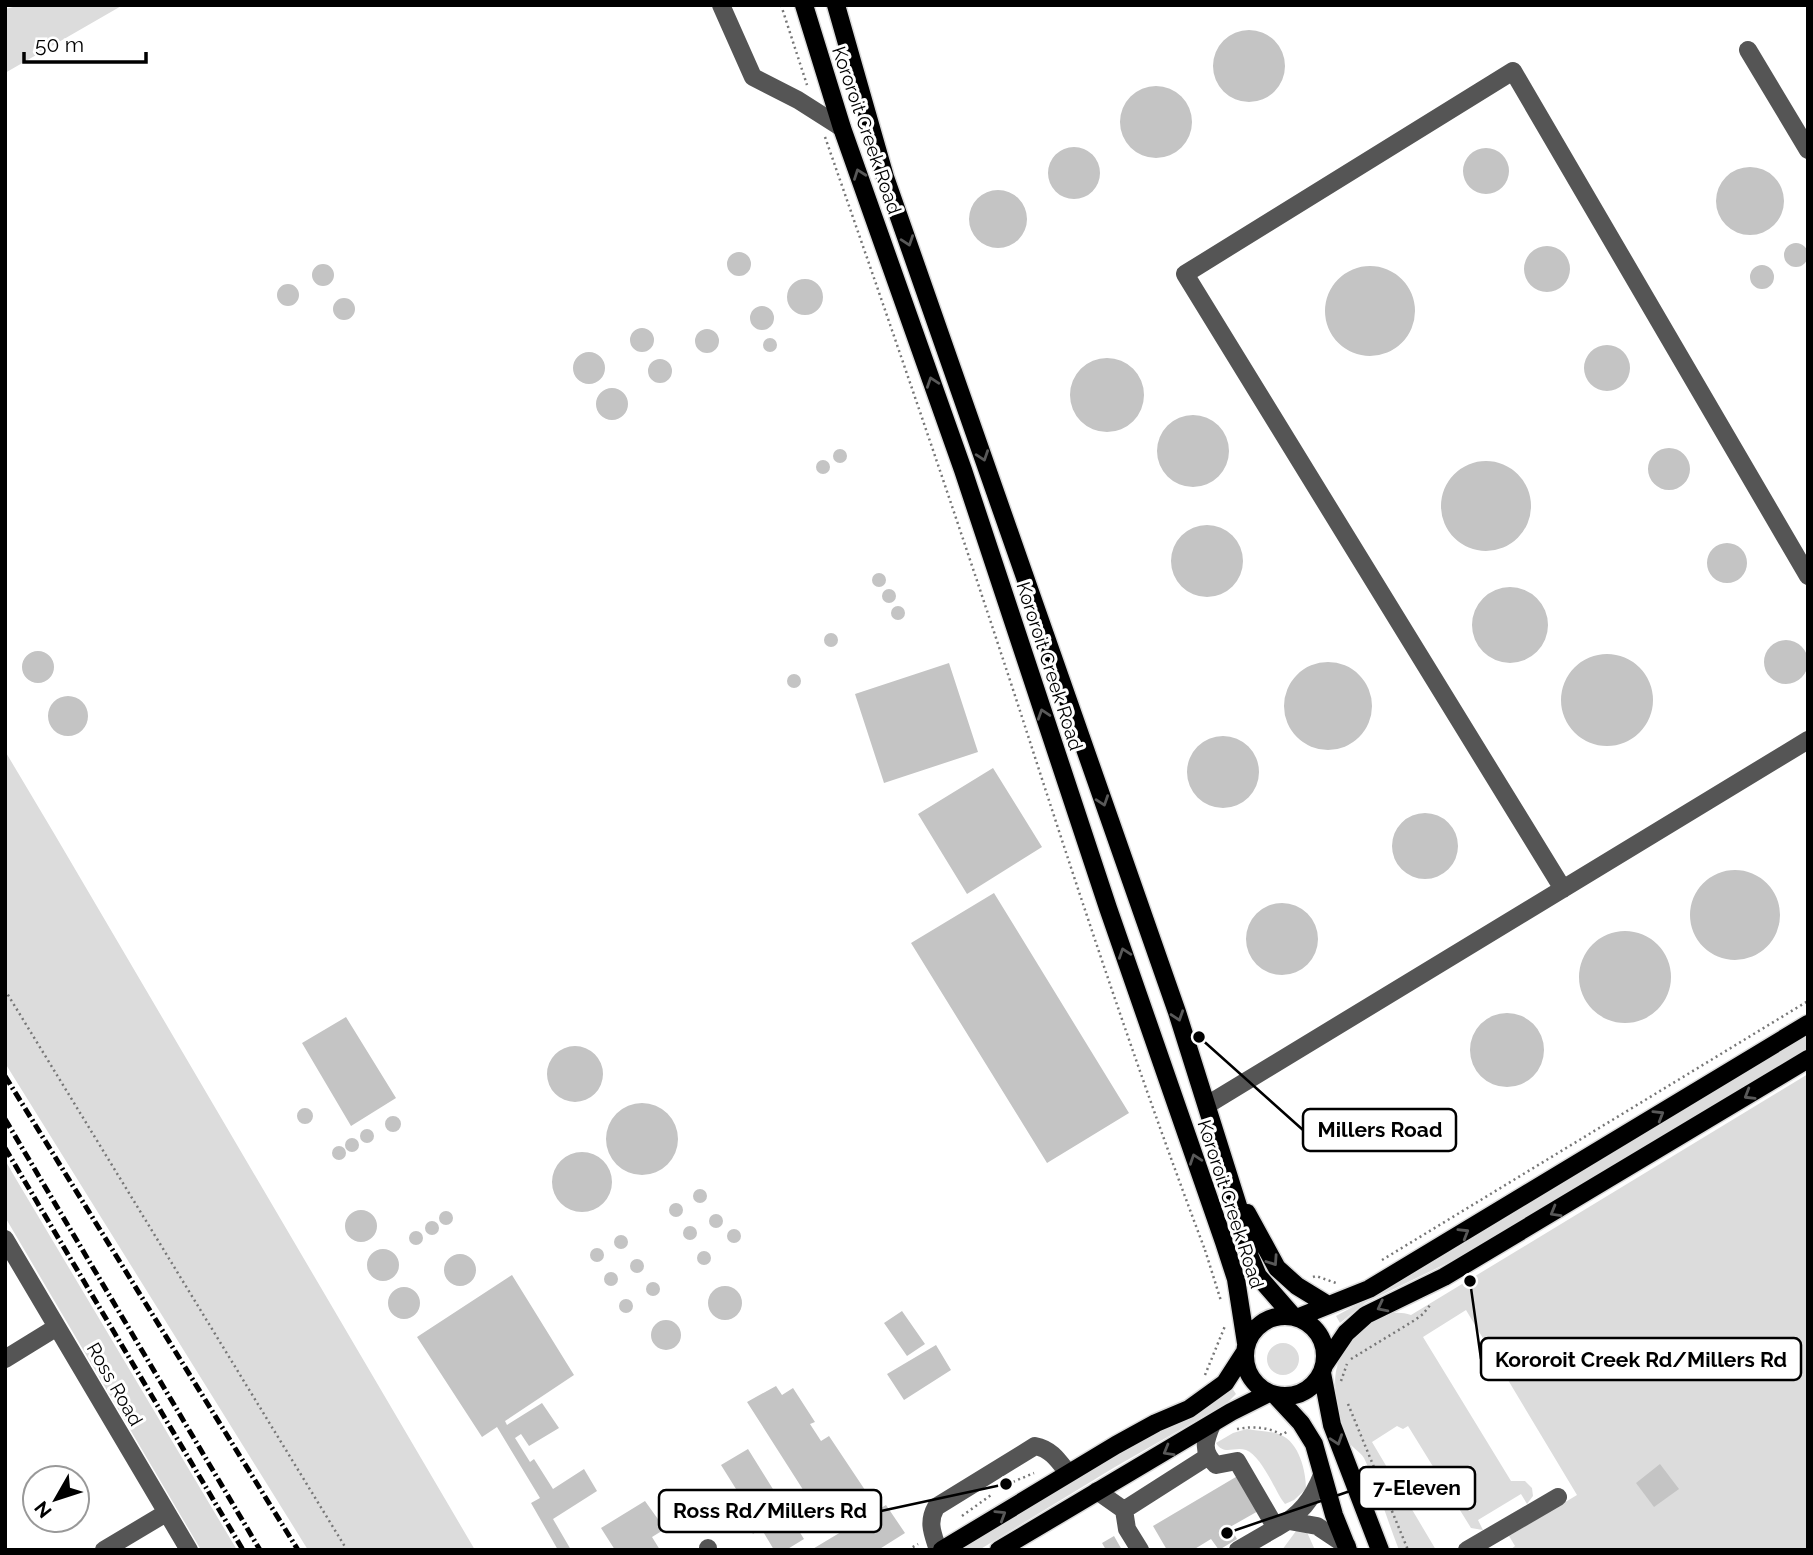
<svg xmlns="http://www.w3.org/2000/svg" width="1813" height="1555" font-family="Raleway,sans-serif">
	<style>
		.green { fill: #dcdcdc }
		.building { fill: #c4c4c4 }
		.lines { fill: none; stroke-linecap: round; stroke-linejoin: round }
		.major-casing { stroke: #dbdbdb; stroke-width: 21 }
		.path { stroke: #777; stroke-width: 2.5; stroke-dasharray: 2 3.5; stroke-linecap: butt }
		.minor { stroke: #555; stroke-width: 18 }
		.major { stroke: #000; stroke-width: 18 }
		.rail { stroke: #000; stroke-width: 5; stroke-dasharray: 10 3.5 2 3.5; stroke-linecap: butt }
		.oneway { stroke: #595959 }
		.labels { text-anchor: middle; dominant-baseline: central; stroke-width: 6; stroke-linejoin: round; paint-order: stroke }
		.street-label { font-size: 19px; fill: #000; stroke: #fff }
		.leader { fill: none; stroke: #000; stroke-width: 2.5 }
		.callout-dot { fill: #000; stroke: #fff; stroke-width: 2.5 }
		.callout { fill: #fff; stroke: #000; stroke-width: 2.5 }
		.callout-label { font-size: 21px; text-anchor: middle; font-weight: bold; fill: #000 }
	</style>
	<rect width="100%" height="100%" fill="#fff"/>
	<path class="green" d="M 21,5 L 123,5 L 5,73 L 5,9 Z
		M 5,751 L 55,835 L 475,1550 L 308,1550 L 5,1063 Z
		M 1808,1035 L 1808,1048 L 1508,1230 L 1470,1252 L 1365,1303 L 1340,1323 L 1336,1316 L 1417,1272 Z
		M 1808,1074 L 1808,1550 L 1510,1550 L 1515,1546 L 1509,1536 L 1577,1495 L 1466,1310 L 1423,1337 L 1511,1481 L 1525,1481 L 1532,1488 L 1533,1496 L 1527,1504 L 1521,1494 L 1478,1520 L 1483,1530 L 1471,1528 L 1408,1426 L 1403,1429 L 1397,1426 L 1372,1442 L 1436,1550 L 1399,1550 C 1387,1520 1378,1487 1364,1458 C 1360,1451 1350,1447 1346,1438 C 1342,1431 1341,1421 1339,1412 C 1331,1376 1334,1356 1362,1329 C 1376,1316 1393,1309 1411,1315 Z
		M 5,1160 L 16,1179 L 237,1550 L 201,1550 L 5,1217 Z
		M1267 1359a16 16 0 1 1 32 0a16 16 0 1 1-32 0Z
		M 1230,1385 L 1236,1394 L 1227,1403 L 1115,1467 L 979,1550 L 960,1550 C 1012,1518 1063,1484 1116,1454 C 1156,1431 1199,1421 1230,1385 Z
		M 1247,1429 C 1258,1431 1271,1431 1281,1435 C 1299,1443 1306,1470 1306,1489 L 1294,1500 L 1285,1504 L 1282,1500 C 1274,1487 1260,1455 1246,1450 C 1234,1446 1224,1456 1216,1443 L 1233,1433 Z
		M 1306,1530 L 1315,1550 L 1282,1550 L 1296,1531 Z"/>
	<path class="building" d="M1213 66a36 36 0 1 1 72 0a36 36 0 1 1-72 0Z
		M1120 122a36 36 0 1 1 72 0a36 36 0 1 1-72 0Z
		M1048 173a26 26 0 1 1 52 0a26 26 0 1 1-52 0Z
		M1463 171a23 23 0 1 1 46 0a23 23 0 1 1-46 0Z
		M1716 201a34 34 0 1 1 68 0a34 34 0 1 1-68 0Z
		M969 219a29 29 0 1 1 58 0a29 29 0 1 1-58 0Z
		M1784 255a12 12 0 1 1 24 0a12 12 0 1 1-24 0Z
		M1524 269a23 23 0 1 1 46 0a23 23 0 1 1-46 0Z
		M727 264a12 12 0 1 1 24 0a12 12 0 1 1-24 0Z
		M312 275a11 11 0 1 1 22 0a11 11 0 1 1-22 0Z
		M1750 277a12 12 0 1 1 24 0a12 12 0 1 1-24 0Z
		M1325 311a45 45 0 1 1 90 0a45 45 0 1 1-90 0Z
		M787 297a18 18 0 1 1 36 0a18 18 0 1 1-36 0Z
		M277 295a11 11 0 1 1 22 0a11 11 0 1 1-22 0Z
		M333 309a11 11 0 1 1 22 0a11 11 0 1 1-22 0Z
		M750 318a12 12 0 1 1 24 0a12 12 0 1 1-24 0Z
		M630 340a12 12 0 1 1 24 0a12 12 0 1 1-24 0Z
		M695 341a12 12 0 1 1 24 0a12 12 0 1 1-24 0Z
		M763 345a7 7 0 1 1 14 0a7 7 0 1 1-14 0Z
		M1584 368a23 23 0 1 1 46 0a23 23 0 1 1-46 0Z
		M573 368a16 16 0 1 1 32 0a16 16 0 1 1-32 0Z
		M1070 395a37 37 0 1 1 74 0a37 37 0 1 1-74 0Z
		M648 371a12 12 0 1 1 24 0a12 12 0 1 1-24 0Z
		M596 404a16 16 0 1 1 32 0a16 16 0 1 1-32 0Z
		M1157 451a36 36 0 1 1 72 0a36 36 0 1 1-72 0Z
		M1648 469a21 21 0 1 1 42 0a21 21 0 1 1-42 0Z
		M833 456a7 7 0 1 1 14 0a7 7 0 1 1-14 0Z
		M816 467a7 7 0 1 1 14 0a7 7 0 1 1-14 0Z
		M1441 506a45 45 0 1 1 90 0a45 45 0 1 1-90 0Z
		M1171 561a36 36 0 1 1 72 0a36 36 0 1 1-72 0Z
		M1707 563a20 20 0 1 1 40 0a20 20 0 1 1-40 0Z
		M872 580a7 7 0 1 1 14 0a7 7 0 1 1-14 0Z
		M1472 625a38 38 0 1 1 76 0a38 38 0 1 1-76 0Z
		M882 596a7 7 0 1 1 14 0a7 7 0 1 1-14 0Z
		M891 613a7 7 0 1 1 14 0a7 7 0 1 1-14 0Z
		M824 640a7 7 0 1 1 14 0a7 7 0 1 1-14 0Z
		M1764 662a22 22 0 1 1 44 0a22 22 0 1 1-44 0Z
		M22 667a16 16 0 1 1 32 0a16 16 0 1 1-32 0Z
		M1561 700a46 46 0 1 1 92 0a46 46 0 1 1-92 0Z
		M1284 706a44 44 0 1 1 88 0a44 44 0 1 1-88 0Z
		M 949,663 L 978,752 L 884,783 L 855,694 Z
		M787 681a7 7 0 1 1 14 0a7 7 0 1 1-14 0Z
		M48 716a20 20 0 1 1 40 0a20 20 0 1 1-40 0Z
		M1187 772a36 36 0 1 1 72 0a36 36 0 1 1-72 0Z
		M 993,768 L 1042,847 L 967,894 L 918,814 Z
		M1392 846a33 33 0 1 1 66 0a33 33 0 1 1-66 0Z
		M1690 915a45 45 0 1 1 90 0a45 45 0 1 1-90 0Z
		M 994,893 L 1129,1113 L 1047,1163 L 911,943 Z
		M1246 939a36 36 0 1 1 72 0a36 36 0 1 1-72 0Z
		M1579 977a46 46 0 1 1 92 0a46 46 0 1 1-92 0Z
		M1470 1050a37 37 0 1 1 74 0a37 37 0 1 1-74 0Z
		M 346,1017 L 396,1098 L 351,1126 L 302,1043 Z
		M547 1074a28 28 0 1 1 56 0a28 28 0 1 1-56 0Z
		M606 1139a36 36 0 1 1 72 0a36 36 0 1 1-72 0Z
		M297 1116a8 8 0 1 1 16 0a8 8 0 1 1-16 0Z
		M385 1124a8 8 0 1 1 16 0a8 8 0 1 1-16 0Z
		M360 1136a7 7 0 1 1 14 0a7 7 0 1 1-14 0Z
		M345 1145a7 7 0 1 1 14 0a7 7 0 1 1-14 0Z
		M332 1153a7 7 0 1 1 14 0a7 7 0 1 1-14 0Z
		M552 1182a30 30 0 1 1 60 0a30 30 0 1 1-60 0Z
		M693 1196a7 7 0 1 1 14 0a7 7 0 1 1-14 0Z
		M669 1210a7 7 0 1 1 14 0a7 7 0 1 1-14 0Z
		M345 1226a16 16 0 1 1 32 0a16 16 0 1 1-32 0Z
		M439 1218a7 7 0 1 1 14 0a7 7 0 1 1-14 0Z
		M709 1221a7 7 0 1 1 14 0a7 7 0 1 1-14 0Z
		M425 1228a7 7 0 1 1 14 0a7 7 0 1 1-14 0Z
		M683 1233a7 7 0 1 1 14 0a7 7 0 1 1-14 0Z
		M727 1236a7 7 0 1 1 14 0a7 7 0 1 1-14 0Z
		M409 1238a7 7 0 1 1 14 0a7 7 0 1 1-14 0Z
		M614 1242a7 7 0 1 1 14 0a7 7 0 1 1-14 0Z
		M590 1255a7 7 0 1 1 14 0a7 7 0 1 1-14 0Z
		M367 1265a16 16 0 1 1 32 0a16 16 0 1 1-32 0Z
		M697 1258a7 7 0 1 1 14 0a7 7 0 1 1-14 0Z
		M444 1270a16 16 0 1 1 32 0a16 16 0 1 1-32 0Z
		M630 1266a7 7 0 1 1 14 0a7 7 0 1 1-14 0Z
		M604 1279a7 7 0 1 1 14 0a7 7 0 1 1-14 0Z
		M 512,1275 L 574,1375 L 505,1421 L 507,1425 L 542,1403 L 559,1428 L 529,1446 L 521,1434 L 515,1438 L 530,1462 L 534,1459 L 553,1489 L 584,1469 L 597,1491 L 553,1519 L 571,1550 L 558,1550 L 531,1503 L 540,1498 L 497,1427 L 482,1437 L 417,1337 Z
		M646 1289a7 7 0 1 1 14 0a7 7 0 1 1-14 0Z
		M708 1303a17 17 0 1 1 34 0a17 17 0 1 1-34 0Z
		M388 1303a16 16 0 1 1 32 0a16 16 0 1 1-32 0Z
		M619 1306a7 7 0 1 1 14 0a7 7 0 1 1-14 0Z
		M 902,1311 L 925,1344 L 907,1356 L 884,1323 Z
		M651 1335a15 15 0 1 1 30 0a15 15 0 1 1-30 0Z
		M 936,1345 L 951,1370 L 904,1400 L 887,1374 Z
		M 776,1386 L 782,1395 L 793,1388 L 815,1422 L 810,1424 L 821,1441 L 829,1436 L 867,1493 L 823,1521 L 747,1402 Z
		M 748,1449 L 804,1539 L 786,1550 L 774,1550 L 761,1528 L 753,1534 L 738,1509 L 746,1505 L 721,1465 Z
		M 1660,1464 L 1679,1489 L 1654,1507 L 1636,1483 Z
		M 1246,1471 L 1267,1506 L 1230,1527 L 1237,1539 L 1219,1550 L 1211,1539 L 1193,1550 L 1167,1550 L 1153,1526 Z
		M 645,1501 L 665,1529 L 652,1537 L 660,1550 L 615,1550 L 601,1528 Z
		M 886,1505 L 905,1533 L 878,1550 L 811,1550 Z
		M 1114,1536 L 1122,1550 L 1106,1550 L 1102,1543 Z"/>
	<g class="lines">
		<defs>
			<path id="major" d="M 804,5 L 842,128 L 963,470 L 1108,908 L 1224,1242 L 1236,1279 L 1246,1343
				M 836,5 L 885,177 L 1177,1012 L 1239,1209 L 1250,1257 L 1258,1276 L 1292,1315
				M 1247,1213 L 1277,1268 L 1297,1286 L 1328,1305
				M1245 1356a40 40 0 1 1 80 0a40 40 0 1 1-80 0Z
				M 1299,1317 L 1369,1289 L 1808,1024
				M 1325,1364 L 1346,1333 L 1366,1315 L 1444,1277 L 1808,1059
				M 1322,1373 L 1332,1425 L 1380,1550
				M 1276,1396 L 1301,1423 L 1314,1444 L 1334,1515 L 1348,1550
				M 942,1550 L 1116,1445 L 1156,1423 L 1189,1409 L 1225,1383 L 1245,1352
				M 999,1550 L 1231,1412 L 1269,1393"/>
		</defs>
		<use href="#major" class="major-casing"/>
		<path class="path" d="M 781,5 L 807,85
			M 825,137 C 892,329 958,521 1021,714 C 1079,894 1138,1073 1205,1250
			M 5,990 L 347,1550
			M 1205,1250 L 1221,1301
			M 1382,1260 L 1808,1001
			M 1313,1277 L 1316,1276 L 1336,1283
			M 1351,1359 L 1415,1320 L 1423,1314 L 1431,1304
			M 1205,1375 L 1225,1326
			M 1341,1381 L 1347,1364
			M 1348,1404 L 1408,1550
			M 1237,1429 C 1253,1426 1269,1427 1282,1435 L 1288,1431
			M 1008,1484 L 1034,1473
			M 962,1516 L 991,1495
			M 908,1550 L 918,1544"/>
		<path class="minor" d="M 721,5 L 753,77 L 798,100 L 842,128
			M 1748,50 L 1808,150
			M 1563,889 L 1185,274 L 1513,71 L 1808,576
			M 1207,1105 L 1808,740
			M 5,1239 L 189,1550
			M 5,1359 L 57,1327
			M 1212,1424 C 1205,1441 1201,1451 1216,1465 L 1237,1461 L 1276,1528 L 1238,1550
			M 1097,1491 L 1124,1510 L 1127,1529 L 1140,1550
			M 1124,1510 L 1207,1457
			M 1289,1521 L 1317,1526 L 1347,1546
			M 1276,1528 C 1300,1515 1312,1500 1322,1475
			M 708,1548 L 708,1550
			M 104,1550 L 166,1513
			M 938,1550 C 933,1534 927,1523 936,1507 L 1035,1446 C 1051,1449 1058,1460 1068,1473
			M 1467,1550 L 1558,1497"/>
		<use href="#major" class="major"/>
		<path class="rail" d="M 5,1076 L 298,1550
			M 5,1119 L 260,1550
			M 5,1148 L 243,1550"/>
	</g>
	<defs><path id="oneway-chevron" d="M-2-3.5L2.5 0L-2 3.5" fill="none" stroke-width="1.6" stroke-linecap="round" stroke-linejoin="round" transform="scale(1.75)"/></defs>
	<g class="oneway">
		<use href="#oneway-chevron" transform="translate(859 174) rotate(-110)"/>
		<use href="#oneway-chevron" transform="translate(908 241) rotate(71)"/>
		<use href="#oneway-chevron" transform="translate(932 382) rotate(-109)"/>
		<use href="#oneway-chevron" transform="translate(983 456) rotate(71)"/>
		<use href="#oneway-chevron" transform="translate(1043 714) rotate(-108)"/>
		<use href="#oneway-chevron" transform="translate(1103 801) rotate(71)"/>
		<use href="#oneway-chevron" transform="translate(1124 953) rotate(-109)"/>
		<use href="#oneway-chevron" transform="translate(1178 1016) rotate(72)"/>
		<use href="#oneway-chevron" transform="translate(1749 1095) rotate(149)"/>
		<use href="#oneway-chevron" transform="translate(1659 1115) rotate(-31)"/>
		<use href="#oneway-chevron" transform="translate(1195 1159) rotate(-109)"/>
		<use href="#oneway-chevron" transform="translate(1555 1212) rotate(150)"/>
		<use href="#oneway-chevron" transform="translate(1464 1233) rotate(-31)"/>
		<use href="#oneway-chevron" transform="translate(1273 1261) rotate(56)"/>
		<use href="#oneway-chevron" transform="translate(1382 1307) rotate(153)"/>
		<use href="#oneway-chevron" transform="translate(1337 1440) rotate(71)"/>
		<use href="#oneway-chevron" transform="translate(1168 1451) rotate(150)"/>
		<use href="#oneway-chevron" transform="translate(1001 1515) rotate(-32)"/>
	</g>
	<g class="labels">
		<g class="street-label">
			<text transform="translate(867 130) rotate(71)">Kororoit Creek Road</text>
			<text transform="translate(1050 666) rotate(72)">Kororoit Creek Road</text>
			<text transform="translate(1231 1204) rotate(72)">Kororoit Creek Road</text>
			<text transform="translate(115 1384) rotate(60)">Ross Road</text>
		</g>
	</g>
	<path class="leader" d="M1199 1037L1303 1130M1470 1281L1481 1359M1227 1533L1359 1488M1006 1484L881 1511"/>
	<g class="callout-dot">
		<circle cx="1199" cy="1037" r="7"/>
		<circle cx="1470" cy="1281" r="7"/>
		<circle cx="1227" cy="1533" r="7"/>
		<circle cx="1006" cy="1484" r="7"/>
	</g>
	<g class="callout">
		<rect x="1303" y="1109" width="153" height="42" rx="7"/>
		<rect x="1481" y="1338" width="320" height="42" rx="7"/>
		<rect x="1359" y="1467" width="116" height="42" rx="7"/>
		<rect x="659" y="1490" width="222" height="42" rx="7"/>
	</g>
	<g class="callout-label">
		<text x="1380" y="1137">Millers Road</text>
		<text x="1641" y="1367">Kororoit Creek Rd/Millers Rd</text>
		<text x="1417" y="1495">7-Eleven</text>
		<text x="770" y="1518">Ross Rd/Millers Rd</text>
	</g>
	<rect width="1813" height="1555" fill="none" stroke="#000000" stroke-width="14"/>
	<g transform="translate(56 1499) rotate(231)"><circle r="33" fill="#ffffff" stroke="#999999" stroke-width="2"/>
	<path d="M0-5L12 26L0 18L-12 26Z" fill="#000000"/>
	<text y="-10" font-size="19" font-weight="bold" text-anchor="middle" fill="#000000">N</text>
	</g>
	<path d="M24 52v10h122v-10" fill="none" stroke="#000000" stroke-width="3.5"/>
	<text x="35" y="52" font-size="21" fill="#000000" stroke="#ffffff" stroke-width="5" paint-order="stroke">50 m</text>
</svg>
